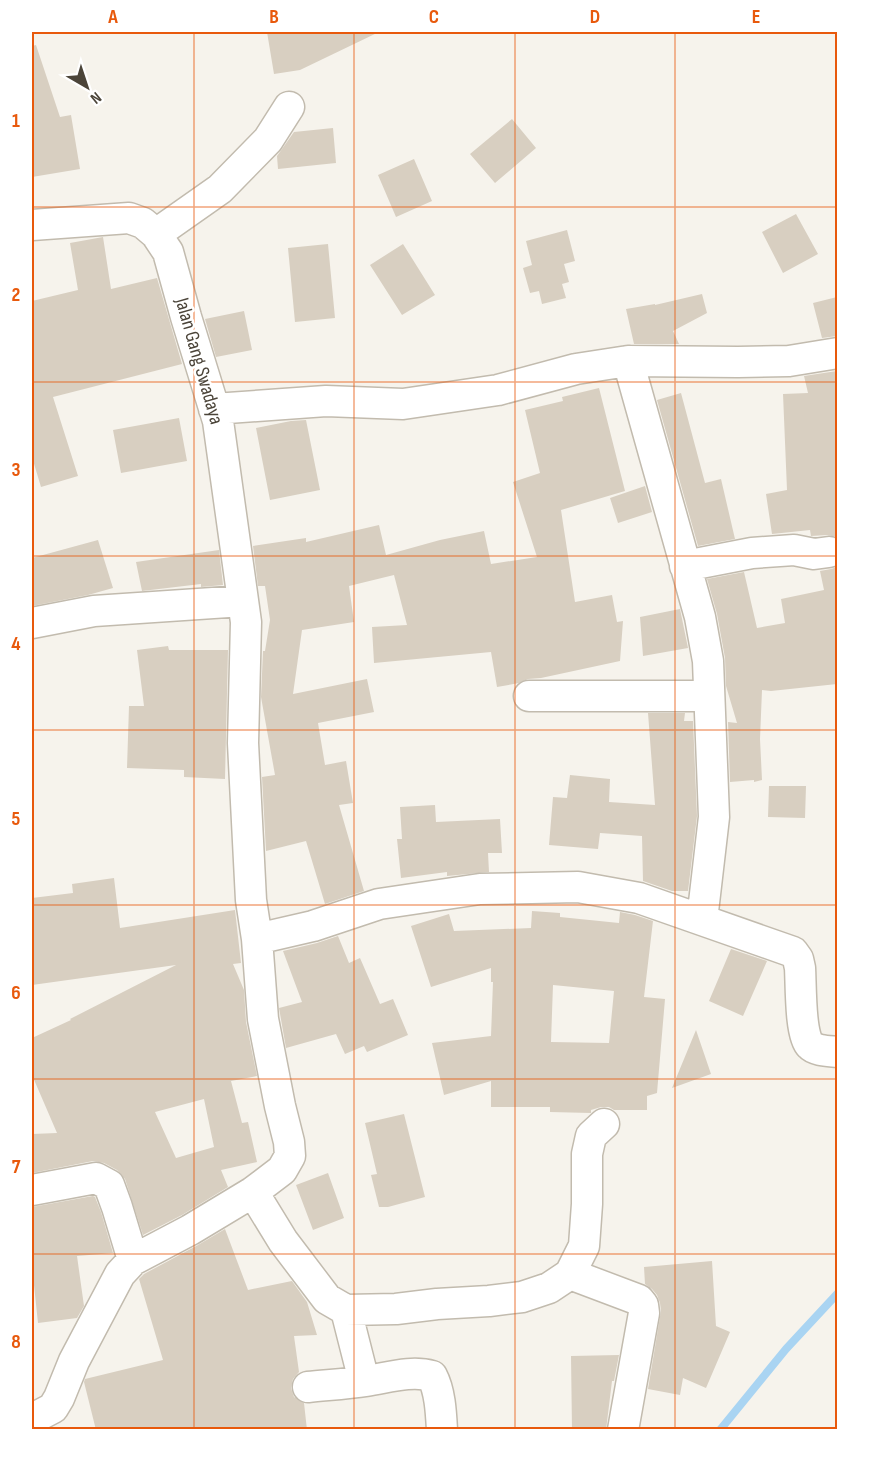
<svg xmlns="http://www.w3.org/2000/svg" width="869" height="1461" font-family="'Sofia Sans Condensed',sans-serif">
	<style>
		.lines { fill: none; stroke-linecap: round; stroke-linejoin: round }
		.stream { stroke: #a9d4f2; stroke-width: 8 }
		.building { fill: #d8cfc1; fill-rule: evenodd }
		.minor-casing { stroke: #c2bbae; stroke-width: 33 }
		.minor { stroke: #fff; stroke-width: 30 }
		.grid { fill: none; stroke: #e8590c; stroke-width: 1.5; stroke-opacity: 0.55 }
		.labels { text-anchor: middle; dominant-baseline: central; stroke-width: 5; stroke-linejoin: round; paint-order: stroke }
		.street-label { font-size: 20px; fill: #4b4439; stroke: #fff }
		.neatline { fill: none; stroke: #e8590c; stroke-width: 2 }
		.grid-label { font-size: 20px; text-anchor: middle; font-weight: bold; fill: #e8590c }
	</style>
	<rect width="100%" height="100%" fill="#f6f3ec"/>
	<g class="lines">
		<path class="stream" d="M 720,1430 L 786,1349 L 838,1293"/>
	</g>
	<path class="building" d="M 267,32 L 379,32 L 300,70 L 274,74 Z
		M 36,45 L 60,117 L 71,115 L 80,169 L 32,177 L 32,46 Z
		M 512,119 L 536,148 L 495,183 L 470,154 Z
		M 333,128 L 336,163 L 278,169 L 277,156 L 294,132 Z
		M 414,159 L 432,201 L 396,217 L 378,175 Z
		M 796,214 L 818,254 L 783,273 L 762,232 Z
		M 567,230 L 575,261 L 564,264 L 569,282 L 562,284 L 566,298 L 542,304 L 539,291 L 530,293 L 523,268 L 532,265 L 526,241 Z
		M 103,237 L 111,289 L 157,278 L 182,364 L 53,397 L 78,476 L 41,487 L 32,457 L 32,301 L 78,290 L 70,243 Z
		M 328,244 L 335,318 L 295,322 L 288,248 Z
		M 403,244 L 435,295 L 402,315 L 370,265 Z
		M 702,294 L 707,313 L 673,331 L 679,344 L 634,344 L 626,309 L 655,304 L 655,305 Z
		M 837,297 L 837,336 L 822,338 L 813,303 Z
		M 244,311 L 252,350 L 216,357 L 205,319 Z
		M 837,371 L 837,537 L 827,535 L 811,536 L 810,530 L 772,534 L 766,494 L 787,490 L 783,394 L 808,393 L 804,376 Z
		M 599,388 L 625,491 L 561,510 L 575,602 L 612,595 L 617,622 L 623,621 L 620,661 L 541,678 L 528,679 L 519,683 L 497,687 L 491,652 L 374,663 L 372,627 L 407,625 L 394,575 L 349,586 L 354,622 L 302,630 L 293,694 L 367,679 L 374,712 L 318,723 L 325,765 L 346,761 L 353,803 L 339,805 L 364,891 L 325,904 L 306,841 L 266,851 L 262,777 L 275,775 L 261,697 L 263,651 L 265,651 L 270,620 L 265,586 L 258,586 L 253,546 L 306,538 L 306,542 L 379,525 L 386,555 L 440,540 L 484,531 L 491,564 L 537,557 L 513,482 L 540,473 L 525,410 L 563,401 L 562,397 Z
		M 681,393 L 705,483 L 721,479 L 735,539 L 698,546 L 657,400 Z
		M 179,418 L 187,461 L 121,473 L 113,430 Z
		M 306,420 L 320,490 L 270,500 L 256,428 L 291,421 Z
		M 645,486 L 652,512 L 618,523 L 610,498 Z
		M 98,540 L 113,588 L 88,595 L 32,606 L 32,558 Z
		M 219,550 L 223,585 L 201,587 L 201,584 L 142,591 L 136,562 Z
		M 837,567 L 837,684 L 771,691 L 762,690 L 760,739 L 762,780 L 754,782 L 754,780 L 730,782 L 728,722 L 737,723 L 726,686 L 725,658 L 717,614 L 707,579 L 744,572 L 757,628 L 785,623 L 781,599 L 824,590 L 820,571 L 831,569 Z
		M 680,609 L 688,648 L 643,656 L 640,617 Z
		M 168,646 L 169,650 L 228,650 L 225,779 L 184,777 L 184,770 L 127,768 L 129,706 L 144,706 L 137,650 Z
		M 648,713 L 685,713 L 684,721 L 693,721 L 697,816 L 688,891 L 672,891 L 643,881 L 642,836 L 600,833 L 598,849 L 549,845 L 553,797 L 567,798 L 570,775 L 610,779 L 609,802 L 655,805 Z
		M 769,786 L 806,786 L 805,818 L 768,817 Z
		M 435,805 L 436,822 L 500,819 L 502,853 L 488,853 L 489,872 L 447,876 L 447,872 L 401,878 L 397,839 L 402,839 L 400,807 Z
		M 114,878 L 120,928 L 235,910 L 241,963 L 233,964 L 244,990 L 246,1022 L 257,1076 L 231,1081 L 242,1123 L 248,1122 L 257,1162 L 221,1170 L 228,1187 L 182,1215 L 143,1235 L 125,1179 L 117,1170 L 104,1163 L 93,1161 L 32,1173 L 32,1134 L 57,1133 L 32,1075 L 32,1038 L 71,1020 L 70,1019 L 176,965 L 32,985 L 32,898 L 73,893 L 72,884 ZM 204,1099 L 214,1147 L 176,1158 L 155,1112 Z
		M 532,911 L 560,913 L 560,917 L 619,923 L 620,912 L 635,915 L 653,921 L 644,997 L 665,999 L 657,1093 L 647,1096 L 647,1110 L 614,1110 L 609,1107 L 601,1107 L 591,1110 L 591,1113 L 550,1112 L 550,1107 L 491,1107 L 491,1081 L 444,1095 L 432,1043 L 491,1036 L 493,982 L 491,982 L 491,968 L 431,987 L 411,926 L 449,914 L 454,931 L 531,928 ZM 553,985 L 614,991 L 609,1043 L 551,1042 Z
		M 338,936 L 349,963 L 360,958 L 380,1004 L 393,999 L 408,1035 L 367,1052 L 364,1046 L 345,1054 L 336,1034 L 286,1048 L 279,1008 L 302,1002 L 283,951 L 317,943 Z
		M 731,949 L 767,961 L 743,1016 L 709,1001 Z
		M 696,1030 L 711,1074 L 672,1088 Z
		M 404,1114 L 425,1197 L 388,1207 L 379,1207 L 371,1175 L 377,1174 L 365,1123 Z
		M 328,1173 L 344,1218 L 313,1230 L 296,1185 Z
		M 93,1196 L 95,1197 L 101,1212 L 113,1253 L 77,1256 L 84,1306 L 77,1318 L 38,1323 L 32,1266 L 32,1207 Z
		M 225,1229 L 248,1290 L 292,1281 L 307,1302 L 317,1335 L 294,1336 L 299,1372 L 293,1379 L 291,1388 L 294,1397 L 304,1403 L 307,1430 L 96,1430 L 84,1382 L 85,1379 L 163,1360 L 139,1279 L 144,1274 L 198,1245 Z
		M 712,1261 L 716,1326 L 730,1332 L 706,1388 L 683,1378 L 680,1395 L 648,1389 L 661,1311 L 660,1303 L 657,1295 L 652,1289 L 645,1284 L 644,1267 Z
		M 619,1355 L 614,1381 L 612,1381 L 606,1430 L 572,1430 L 571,1356 Z"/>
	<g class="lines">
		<defs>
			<path id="minor" d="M 32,225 L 129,218 L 143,223 L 156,234 L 168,252 L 186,317 L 218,421 L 246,622 L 243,743 L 251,900 L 257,939 L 263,1019 L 280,1106 L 289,1142 L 290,1156 L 282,1170 L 253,1192 L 190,1230 L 133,1260 L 120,1274 L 74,1361 L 59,1398 L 53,1408 L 32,1419
				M 156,234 L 220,189 L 268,140 L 289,107
				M 628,361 L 700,617 L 708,661 L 714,817 L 702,920
				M 214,409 L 326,401 L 403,404 L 498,390 L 576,369 L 628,361 L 738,362 L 789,361 L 838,353
				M 685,566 L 752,553 L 794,550 L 814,554 L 829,552
				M 32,623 L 94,611 L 243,601
				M 529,696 L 709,696
				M 257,939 L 313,926 L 379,904 L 480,889 L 578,887 L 639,898 L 793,952 L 798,959 L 800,968 C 801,983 800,1036 810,1045 C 815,1051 830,1051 838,1052
				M 32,1190 L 96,1178 L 109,1185 L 117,1207 L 133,1260
				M 253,1192 L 283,1241 L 327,1299 L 346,1310 L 396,1309 L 437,1304 L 489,1301 L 522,1297 L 549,1288 L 570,1274 L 584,1246 L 587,1204 L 587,1154 L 591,1136 L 604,1124
				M 570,1274 L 639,1300 L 643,1305 L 644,1313 L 623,1430
				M 346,1310 L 364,1381
				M 308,1387 C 327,1385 347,1384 366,1381 C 387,1378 411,1370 432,1376 C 440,1391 441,1412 442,1430"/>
		</defs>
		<use href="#minor" class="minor-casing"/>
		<use href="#minor" class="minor"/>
	</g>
	<path class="grid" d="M 194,32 L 194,1430M 354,32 L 354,1430M 515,32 L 515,1430M 675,32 L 675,1430M 32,207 L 838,207M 32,382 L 838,382M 32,556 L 838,556M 32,730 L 838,730M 32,905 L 838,905M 32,1079 L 838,1079M 32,1254 L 838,1254"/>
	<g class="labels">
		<g class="street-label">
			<text transform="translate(199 361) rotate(74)">Jalan Gang Swadaya</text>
		</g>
	</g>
	<rect width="869" height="1461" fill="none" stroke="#ffffff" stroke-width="66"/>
	<g transform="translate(87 87) rotate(141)" stroke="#ffffff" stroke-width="4.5" paint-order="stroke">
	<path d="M0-4.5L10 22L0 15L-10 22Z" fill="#4b4439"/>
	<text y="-9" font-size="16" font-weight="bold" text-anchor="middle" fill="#4b4439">N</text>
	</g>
	<rect x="33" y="33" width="803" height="1395" class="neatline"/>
	<g class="grid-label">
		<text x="113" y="23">A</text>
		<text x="274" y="23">B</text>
		<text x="434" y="23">C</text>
		<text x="595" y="23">D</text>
		<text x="756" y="23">E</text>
		<text x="16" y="127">1</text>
		<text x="16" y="301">2</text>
		<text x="16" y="476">3</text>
		<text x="16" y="650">4</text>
		<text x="16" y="825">5</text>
		<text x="16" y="999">6</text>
		<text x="16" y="1173">7</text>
		<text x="16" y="1348">8</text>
	</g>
</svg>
